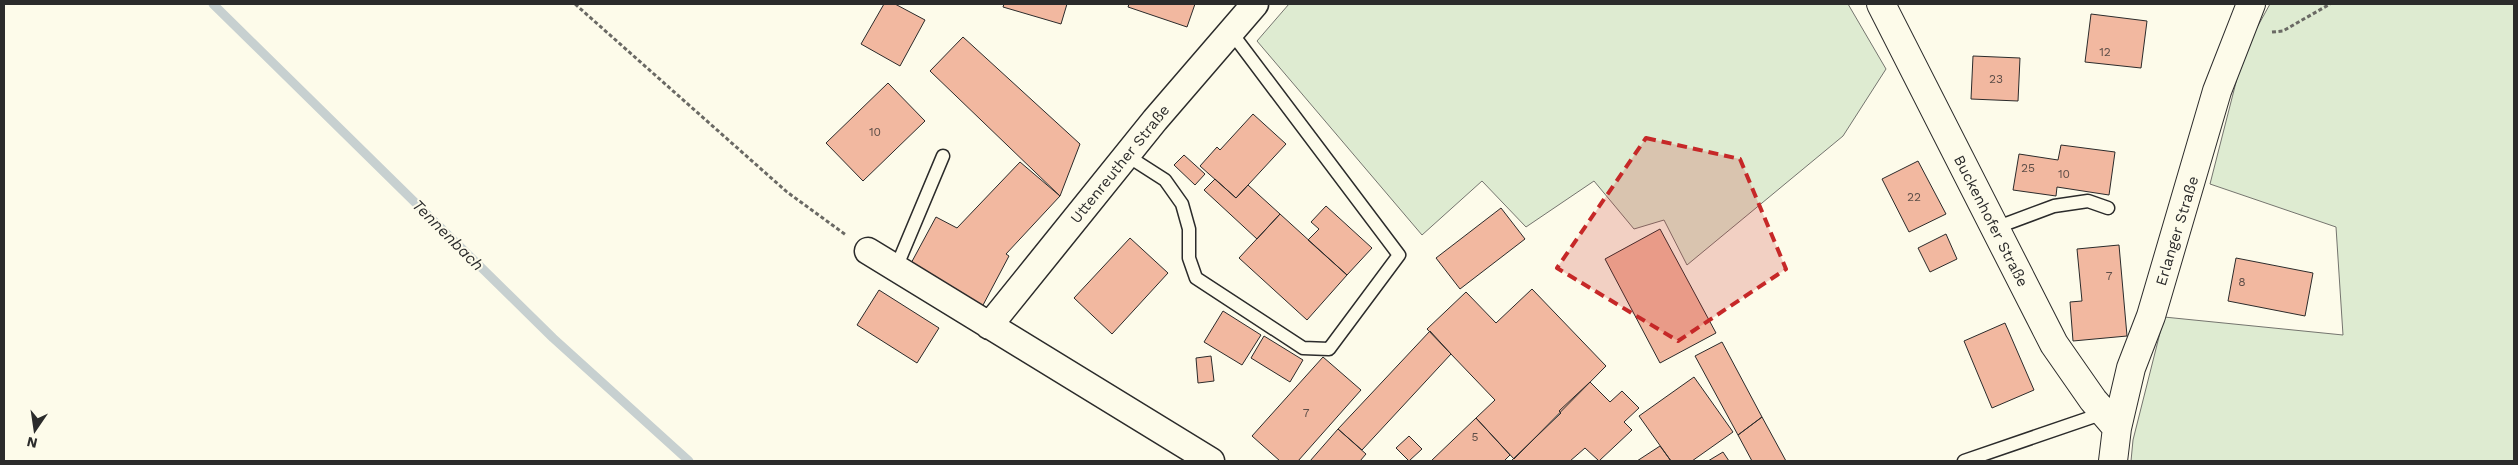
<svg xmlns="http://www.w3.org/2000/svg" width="2518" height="465" font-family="'Work Sans',sans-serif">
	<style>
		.green { fill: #deebd1; stroke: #74746e }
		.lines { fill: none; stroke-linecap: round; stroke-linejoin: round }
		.stream { stroke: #c7d0d0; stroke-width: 9 }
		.building { fill: #f2b8a0; stroke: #2b2b2b }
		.lane-casing { stroke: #2b2b2b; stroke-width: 15 }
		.street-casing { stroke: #2b2b2b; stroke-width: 29 }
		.secondary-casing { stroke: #2b2b2b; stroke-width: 30 }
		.path { stroke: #6a6964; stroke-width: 3; stroke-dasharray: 4 2.5; stroke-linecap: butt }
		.lane { stroke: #fdfbea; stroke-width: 12 }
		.street { stroke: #fdfbea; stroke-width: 26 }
		.secondary { stroke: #fdfbea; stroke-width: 28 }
		.marked { fill: #c62828; fill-opacity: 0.2; stroke: #c62828; stroke-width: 4; stroke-dasharray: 10 6; stroke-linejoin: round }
		.labels { text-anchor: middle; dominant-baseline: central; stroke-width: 4; stroke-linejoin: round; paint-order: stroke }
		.number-label { font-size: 12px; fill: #5d4e48 }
		.street-label { font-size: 15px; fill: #2b2b2b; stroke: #fdfbea }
		.water-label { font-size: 16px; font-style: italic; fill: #2b2b2b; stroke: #fdfbea }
	</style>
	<rect width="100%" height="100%" fill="#fdfbea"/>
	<path class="green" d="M 1289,4 L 1848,4 L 1886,69 L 1843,136 L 1687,265 L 1664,220 L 1634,229 L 1594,181 L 1526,227 L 1482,181 L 1422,235 L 1257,41 Z
		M 2270,4 L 2514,4 L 2514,461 L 2131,461 L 2133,440 L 2164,317 L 2343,335 L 2336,227 L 2210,184 L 2244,51 Z"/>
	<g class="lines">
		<path class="stream" d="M 213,4 L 553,338 L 689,461"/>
	</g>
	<path class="building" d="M 884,4 L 895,4 L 925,20 L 900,66 L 861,44 Z
		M 1004,4 L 1067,4 L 1061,24 L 1003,7 Z
		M 1129,4 L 1195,4 L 1187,27 L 1128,7 Z
		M 2091,14 L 2147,21 L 2141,68 L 2085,62 Z
		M 963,37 L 1080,144 L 1060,196 L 930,71 Z
		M 1973,56 L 2020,58 L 2018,101 L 1971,99 Z
		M 888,83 L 925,121 L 863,181 L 826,143 Z
		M 1253,114 L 1286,144 L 1236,198 L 1200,166 L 1217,147 L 1220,150 Z
		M 2061,145 L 2115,152 L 2109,195 L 2057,187 L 2056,196 L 2013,190 L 2019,154 L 2058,160 Z
		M 1184,155 L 1205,174 L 1195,185 L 1174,165 Z
		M 1918,161 L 1946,214 L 1909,232 L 1882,179 Z
		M 1020,162 L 1060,196 L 1006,254 L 1009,256 L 982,307 L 909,267 L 936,217 L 957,228 Z
		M 1215,179 L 1236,198 L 1248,185 L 1280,214 L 1257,239 L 1204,190 Z
		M 1326,206 L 1372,248 L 1347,275 L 1308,240 L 1319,229 L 1311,222 Z
		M 1501,208 L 1525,239 L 1460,289 L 1436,258 Z
		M 1280,214 L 1347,275 L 1307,320 L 1239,258 Z
		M 1660,229 L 1716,333 L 1660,363 L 1605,259 Z
		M 1946,234 L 1957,259 L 1930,272 L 1918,248 Z
		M 1130,238 L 1168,273 L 1112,334 L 1074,298 Z
		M 2119,245 L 2127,336 L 2073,341 L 2070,302 L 2082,301 L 2077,249 Z
		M 2236,258 L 2313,273 L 2305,316 L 2228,301 Z
		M 1532,289 L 1606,366 L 1514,459 L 1476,418 L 1495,400 L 1427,329 L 1466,292 L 1496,323 Z
		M 879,290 L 939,328 L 917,363 L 857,325 Z
		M 1223,311 L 1261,335 L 1242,365 L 1204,342 Z
		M 2005,323 L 2034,390 L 1992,408 L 1964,341 Z
		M 1430,331 L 1451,354 L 1362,450 L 1338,429 Z
		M 1264,336 L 1303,360 L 1290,382 L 1251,358 Z
		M 1722,342 L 1762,417 L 1738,435 L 1695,356 Z
		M 1211,356 L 1214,381 L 1198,383 L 1196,358 Z
		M 1323,357 L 1361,390 L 1298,461 L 1280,461 L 1252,436 Z
		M 1694,377 L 1733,432 L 1692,461 L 1671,461 L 1639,416 Z
		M 1590,382 L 1610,402 L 1622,391 L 1639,408 L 1624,422 L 1632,430 L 1599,461 L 1585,448 L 1570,461 L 1511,461 L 1561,413 L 1559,411 Z
		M 1762,417 L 1786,461 L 1752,461 L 1738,435 Z
		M 1476,418 L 1510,455 L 1504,461 L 1431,461 Z
		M 1338,429 L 1366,454 L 1360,461 L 1310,461 Z
		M 1409,436 L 1422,449 L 1409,461 L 1396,448 Z
		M 1660,446 L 1671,461 L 1637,461 Z
		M 1723,452 L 1729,461 L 1708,461 Z"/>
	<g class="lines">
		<defs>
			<path id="lane" d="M 1126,155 L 1165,180 L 1182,204 L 1189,229 L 1189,258 L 1196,278 L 1303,348 L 1329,349 L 1399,255 L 1231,32
				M 1995,228 L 2054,206 L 2088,201 L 2108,208
				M 896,268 L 943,156
				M 1964,461 L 2104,413"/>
			<path id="street" d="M 868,251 L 1211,461
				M 989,326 L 1155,120 L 1255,4"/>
			<path id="secondary" d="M 1881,4 L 2054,344 L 2093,400 L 2117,428
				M 2113,461 L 2117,428 L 2131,368 L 2151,316 L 2217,91 L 2251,4"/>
		</defs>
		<use href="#lane" class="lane-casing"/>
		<use href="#street" class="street-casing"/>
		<use href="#secondary" class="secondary-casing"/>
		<path class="path" d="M 575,4 L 787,192 L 846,235
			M 2272,32 L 2283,31 L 2330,4"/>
		<use href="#lane" class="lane"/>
		<use href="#street" class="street"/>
		<use href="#secondary" class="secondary"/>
	</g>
	<path class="marked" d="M 1646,138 L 1740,159 L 1786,269 L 1678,341 L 1557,268 Z"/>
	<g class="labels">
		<g class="number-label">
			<text x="2105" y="52">12</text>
			<text x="1996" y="79">23</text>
			<text x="875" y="132">10</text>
			<text x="2028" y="168">25</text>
			<text x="2064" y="174">10</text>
			<text x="1914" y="197">22</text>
			<text x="2109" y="276">7</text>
			<text x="2242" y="282">8</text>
			<text x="1306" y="413">7</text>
			<text x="1475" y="437">5</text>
		</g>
		<g class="street-label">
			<text transform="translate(1120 164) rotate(-51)">Uttenreuther Straße</text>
			<text transform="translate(1991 221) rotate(63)">Buckenhofer Straße</text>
			<text transform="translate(2177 231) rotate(-73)">Erlanger Straße</text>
		</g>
		<g class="water-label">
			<text transform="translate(448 235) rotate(45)">Tennenbach</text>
		</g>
	</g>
	<rect width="2518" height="465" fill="none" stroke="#2b2b2b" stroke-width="10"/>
	<g transform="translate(35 430) rotate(193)" stroke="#fdfbea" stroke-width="4" paint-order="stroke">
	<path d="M0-4L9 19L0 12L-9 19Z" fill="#2b2b2b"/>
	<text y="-8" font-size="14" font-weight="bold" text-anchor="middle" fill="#2b2b2b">N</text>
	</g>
</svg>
